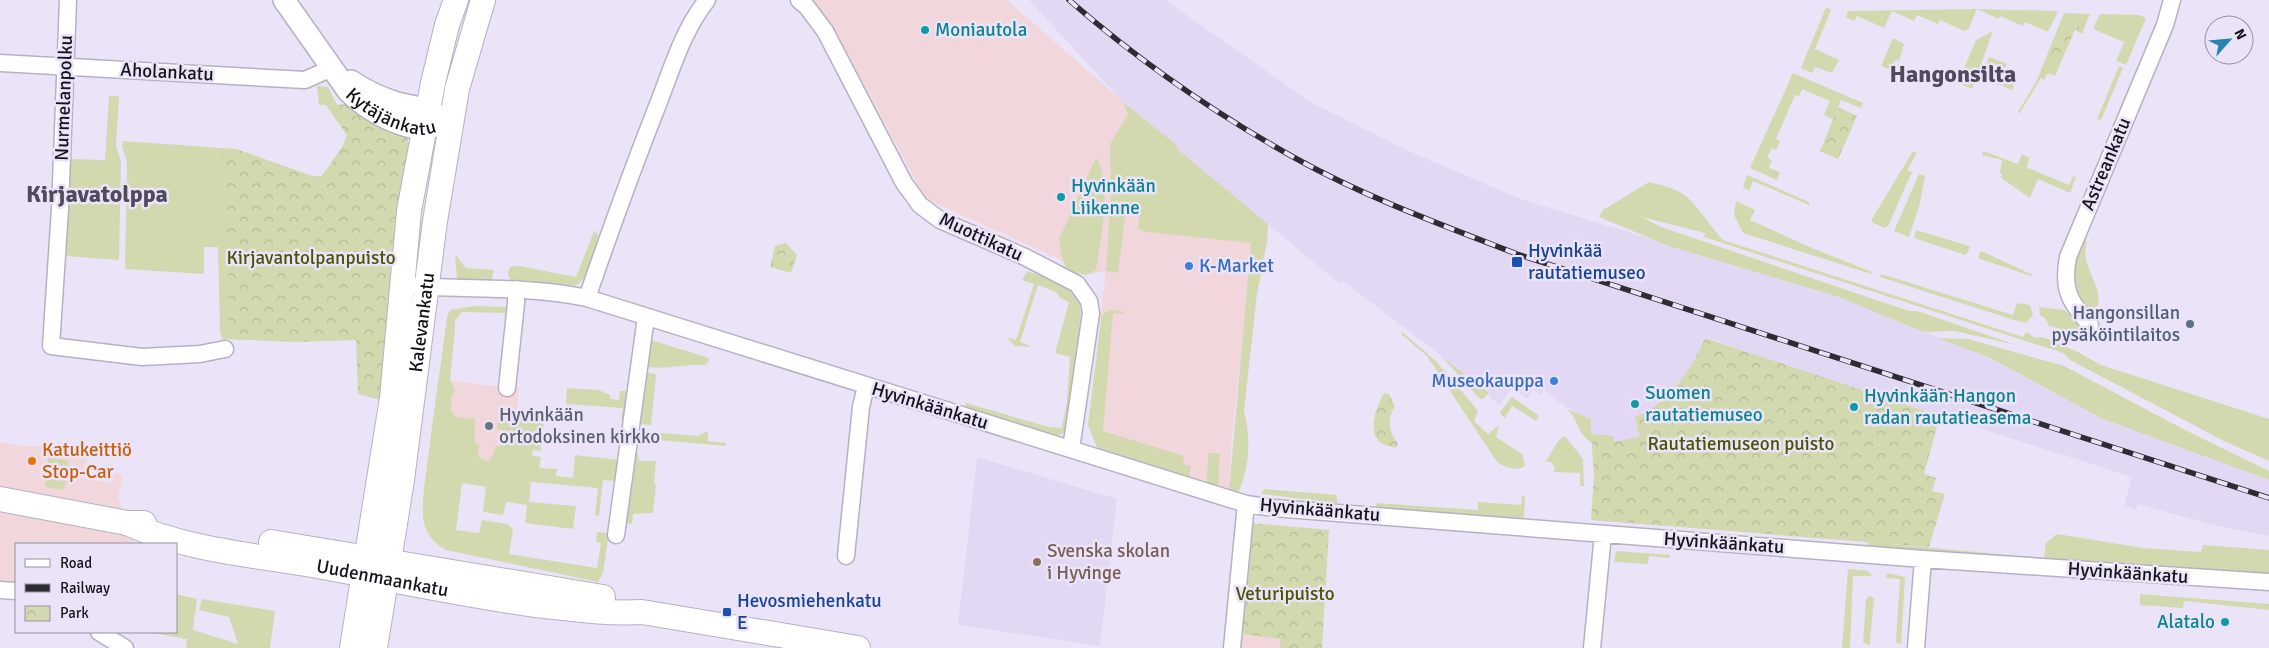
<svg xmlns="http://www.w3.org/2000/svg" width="2269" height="648" font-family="Signika,sans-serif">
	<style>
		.commercial { fill: #f1d7db }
		.built { fill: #e2d8f4 }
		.green { fill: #d2d9af }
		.park { fill: url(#park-crowns) }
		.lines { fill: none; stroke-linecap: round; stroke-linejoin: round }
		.minor-casing { stroke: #b6b0c4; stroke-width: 19 }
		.tertiary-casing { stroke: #b6b0c4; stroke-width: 24 }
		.secondary-casing { stroke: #b6b0c4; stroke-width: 26 }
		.minor { stroke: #fff; stroke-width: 16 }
		.tertiary { stroke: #fff; stroke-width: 21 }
		.secondary { stroke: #fff; stroke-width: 24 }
		.rail-casing { stroke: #2e2b34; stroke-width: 5.5 }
		.rail { stroke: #ebe4f9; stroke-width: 4; stroke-dasharray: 11; stroke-linecap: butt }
		.culture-dot { fill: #0f9aa8; stroke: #ebe4f9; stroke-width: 2 }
		.transit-dot { fill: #1a4fb4; stroke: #ebe4f9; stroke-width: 2 }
		.shop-dot { fill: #3f7fe0; stroke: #ebe4f9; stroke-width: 2 }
		.service-dot { fill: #5c6f8a; stroke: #ebe4f9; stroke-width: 2 }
		.worship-dot { fill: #6b7280; stroke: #ebe4f9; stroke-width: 2 }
		.food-dot { fill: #e8710a; stroke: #ebe4f9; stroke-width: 2 }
		.education-dot { fill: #8d6e63; stroke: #ebe4f9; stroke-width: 2 }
		.labels { text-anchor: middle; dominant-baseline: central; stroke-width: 5; stroke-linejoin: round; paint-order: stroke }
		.culture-label { font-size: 19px; fill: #0d838f; stroke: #ebe4f9; text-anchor: start }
		.street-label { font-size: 19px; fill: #16141b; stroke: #ebe4f9 }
		.transit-label { font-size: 19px; fill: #164399; stroke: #ebe4f9; text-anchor: start }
		.park-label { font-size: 19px; fill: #4b5205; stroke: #ebe4f9 }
		.shop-label { font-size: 19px; fill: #366cbe; stroke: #ebe4f9; text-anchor: start }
		.service-label { font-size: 19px; fill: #4e5e75; stroke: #ebe4f9; text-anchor: end }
		.worship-label { font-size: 19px; fill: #5b616d; stroke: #ebe4f9; text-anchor: start }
		.food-label { font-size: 19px; fill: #c56008; stroke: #ebe4f9; text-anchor: start }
		.education-label { font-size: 19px; fill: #785e54; stroke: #ebe4f9; text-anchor: start }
		.district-label { font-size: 24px; font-weight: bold; fill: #504a5b; stroke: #ebe4f9 }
	</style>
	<defs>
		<pattern id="park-crowns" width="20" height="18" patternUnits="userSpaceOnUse" patternTransform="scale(1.25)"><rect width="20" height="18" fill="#d2d9af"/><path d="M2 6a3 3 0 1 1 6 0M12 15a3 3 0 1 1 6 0" fill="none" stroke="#b4b996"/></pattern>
	</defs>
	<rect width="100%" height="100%" fill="#ebe4f9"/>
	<path class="commercial" d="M 813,0 L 1007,0 L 1177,149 L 1268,224 L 1267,242 L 1247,297 L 1232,435 L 1229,491 L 1189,479 L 1088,425 L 1106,271 L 1092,274 L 928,200 L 919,187 L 832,25 Z
		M 438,379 L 519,389 L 511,475 L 427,464 Z
		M 0,442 L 21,446 L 62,447 L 87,452 L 84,478 L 113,483 L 114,473 L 123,475 L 118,498 L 136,544 L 16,544 L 16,582 L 0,582 Z
		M 1242,634 L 1280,639 L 1280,648 L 1241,648 Z"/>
	<path class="built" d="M 1029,0 L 1165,0 L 1312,103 L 1409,151 L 1521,199 L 1836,296 L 1989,358 L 2103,419 L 2269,480 L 2269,536 L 2209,524 L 2138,504 L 2136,510 L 2124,506 L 2132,477 L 1797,370 L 1711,339 L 1745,387 L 1678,381 L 1661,403 L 1646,414 L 1635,417 L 1641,437 L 1615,442 L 1613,436 L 1591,434 L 1578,414 L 1557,401 L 1544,390 L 1540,395 L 1533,390 L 1527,399 L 1513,387 L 1499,405 L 1490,397 L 1490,393 L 1343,281 L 1340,284 L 1177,149 L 1178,146 L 1123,102 Z
		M 977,457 L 1117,499 L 1100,646 L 958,625 Z"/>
	<path class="green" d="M 1826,7 L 1831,10 L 1815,49 L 1839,60 L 1832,73 L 1815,67 L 1812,73 L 1801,68 Z
		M 1977,9 L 1968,30 L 1964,31 L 1940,20 L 1938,24 L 1917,15 L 1914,21 L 1892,11 L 1884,28 L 1857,16 L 1854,21 L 1846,17 L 1848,11 L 1977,9 L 2058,11 L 2048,32 L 2025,22 L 2023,26 L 2000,16 L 1999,19 Z
		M 2064,13 L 2090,14 L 2084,29 L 2066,21 L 2049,57 L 2061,62 L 2055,76 L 2048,73 L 2044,80 L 2041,78 L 2019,114 L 2018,112 L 2037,80 Z
		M 2100,14 L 2139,15 L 2146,18 L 2126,65 L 2116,61 L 2124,42 L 2093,29 Z
		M 1993,31 L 1972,89 L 1958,83 L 1976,40 Z
		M 1893,38 L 1904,44 L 1899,61 L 1895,60 L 1892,68 L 1894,71 L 1881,66 Z
		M 1989,57 L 2007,64 L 2004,70 L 2010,72 L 2008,78 L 1985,68 Z
		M 2119,66 L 2123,68 L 2101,120 L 2097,119 Z
		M 1793,73 L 1863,103 L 1861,108 L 1841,100 L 1833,120 L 1824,115 L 1830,101 L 1802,89 L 1799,96 L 1795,95 L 1776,139 L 1780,141 L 1776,150 L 1772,148 L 1767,158 L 1772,160 L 1769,168 L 1780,172 L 1777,180 L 1750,168 Z
		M 317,86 L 328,87 L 365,162 L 235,335 L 223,341 L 220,332 L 218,247 L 204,247 L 204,274 L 125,269 L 127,162 L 122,147 L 123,141 L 236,149 L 312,176 L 322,176 L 343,146 L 347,135 L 326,105 L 319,105 Z
		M 109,96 L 119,96 L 116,145 L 121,162 L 119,260 L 65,256 L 71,159 L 105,160 Z
		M 1123,102 L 1178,146 L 1177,149 L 1268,224 L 1267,242 L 1257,294 L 1244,411 C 1251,439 1250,467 1238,493 L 1229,491 L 1251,243 L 1147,232 L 1138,229 L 1140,211 L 1126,209 L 1118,273 L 1106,271 L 1111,192 L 1110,144 L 1128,114 Z
		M 1913,151 L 1917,153 L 1907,170 L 1912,172 L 1888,226 L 1884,228 L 1872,222 L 1872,219 Z
		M 1983,151 L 2018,164 L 2022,154 L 2030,158 L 2026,167 L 2069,185 L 2073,176 L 2076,177 L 2070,193 L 2038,179 L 2030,198 L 2001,178 L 2002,174 L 2000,173 L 2002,160 L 1982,155 Z
		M 1096,158 C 1113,180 1100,243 1096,270 L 1087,275 L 1071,272 L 1065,266 L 1061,254 L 1059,239 Z
		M 1919,174 L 1925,176 L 1920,203 L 1909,237 L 1894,231 Z
		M 1747,175 L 1809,202 L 1809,205 L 1753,181 L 1749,191 L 1743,187 Z
		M 1649,182 C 1664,186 1681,189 1691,201 C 1703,213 1711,228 1723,240 L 2023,337 L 2026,332 L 2035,338 L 2043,337 L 2076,351 L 2101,365 L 2269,419 L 2269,461 L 2224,441 L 2070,360 L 2063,353 L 1704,237 L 1705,233 L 1642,217 L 1661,227 L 1909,311 L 1917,311 L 2016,345 L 1955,331 L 1924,332 L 1836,296 L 1669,246 L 1599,217 L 1603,210 Z
		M 1736,201 L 1755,210 L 1750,220 L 1812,248 L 1872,272 L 1871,274 L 1743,233 L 1734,215 Z
		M 1916,230 L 1966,245 L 1970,247 L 1966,255 L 1914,238 Z
		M 594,231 L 598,235 C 595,250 592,272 580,282 C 577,285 573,286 569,286 C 550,285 531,282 511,282 L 508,274 L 510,267 L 519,266 L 576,277 Z
		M 2083,237 L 2087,242 C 2078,272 2110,286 2094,316 C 2070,289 2072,269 2083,237 Z
		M 1981,251 L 2031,274 L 2033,275 L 2031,276 L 1980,259 L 1978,257 Z
		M 455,254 L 466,268 L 494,270 L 491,282 L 457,280 Z
		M 1027,271 C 1048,278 1078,287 1081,312 L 1068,424 C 1065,432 1063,435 1054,436 L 964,408 L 966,403 L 1049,427 L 1062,428 L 1067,401 L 1070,357 L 1055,353 L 1069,302 L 1060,298 L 1056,292 L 1038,285 L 1020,342 L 1030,346 L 1030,347 L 1015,346 L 1006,337 L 1016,340 L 1034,284 L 1022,280 Z
		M 1881,274 L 2013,315 L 2017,303 L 2030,305 L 2033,315 L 2026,323 L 2014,320 L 1880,277 Z
		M 474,306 L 508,307 L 508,313 L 462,312 L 455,321 L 455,328 L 450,380 L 455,390 L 454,394 L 452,395 L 451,410 L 456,417 L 475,419 L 475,443 L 479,444 L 478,452 L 480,458 L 488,461 L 494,453 L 495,446 L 501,446 L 502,430 L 497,429 L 498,418 L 544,421 L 543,432 L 536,431 L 534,442 L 541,443 L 541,451 L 533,450 L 532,456 L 541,457 L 539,468 L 557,469 L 556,476 L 573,478 L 575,455 L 619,460 L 616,481 L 603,480 L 599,516 L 595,515 L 598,488 L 531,482 L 529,502 L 576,506 L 573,529 L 525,523 L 527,505 L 506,502 L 503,515 L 483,512 L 486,487 L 462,483 L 456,530 L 479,533 L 482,520 L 507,524 L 513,529 L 509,554 L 597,568 L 601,543 L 596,542 L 597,532 L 609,533 L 603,573 L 598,582 L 446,550 C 419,534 422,515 424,488 L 447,317 L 450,310 Z
		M 2039,307 L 2065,310 L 2082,329 L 2073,332 L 2049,326 L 2045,318 L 2040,315 Z
		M 1110,310 L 1122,311 L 1125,314 L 1113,313 L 1103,431 L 1184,456 L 1183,464 L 1191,466 L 1189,479 L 1098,450 L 1088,425 L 1102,315 Z
		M 1402,332 L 1436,361 L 1475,407 L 1478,412 L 1474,421 L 1488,434 L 1499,425 L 1496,437 L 1522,454 L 1525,466 C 1516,472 1505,467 1497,462 L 1427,356 L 1401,334 Z
		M 1938,338 L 1968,339 L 2064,366 L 2187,431 L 2269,471 L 2269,480 L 2103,419 L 1990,358 Z
		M 648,339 L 709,358 L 709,361 L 705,365 C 684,363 664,371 644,366 Z
		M 1441,356 L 1489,393 L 1483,399 L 1480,399 Z
		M 643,372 L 655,374 L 656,376 L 651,425 L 638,424 Z
		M 1678,381 L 1642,446 C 1622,447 1597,454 1583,435 C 1577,426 1576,418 1567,409 L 1591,419 L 1591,434 L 1613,436 L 1615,442 L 1640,437 L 1635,417 C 1655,411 1666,397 1678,381 Z
		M 567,388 L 599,390 L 610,395 L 610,399 L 619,400 L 620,391 L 627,391 L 625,419 L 621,419 L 623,408 L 566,404 Z
		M 1512,397 L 1539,416 L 1536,421 L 1512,406 L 1505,418 L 1501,415 L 1500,412 Z
		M 637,431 L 698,436 L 708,431 L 708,441 L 726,443 L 726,446 L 636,438 Z
		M 1565,436 L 1583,459 L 1584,486 L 1580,486 L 1580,473 L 1553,472 L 1555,469 L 1552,463 L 1546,461 L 1559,440 Z
		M 634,453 L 638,454 L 639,461 L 656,461 L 654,483 L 656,484 L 653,513 L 633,514 L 632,524 L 623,522 Z
		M 1209,453 L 1220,453 L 1218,487 L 1206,483 Z
		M 48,457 L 69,461 L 64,490 L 45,487 Z
		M 1264,489 L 1337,495 L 1337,503 L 1261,494 Z
		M 1522,496 L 1525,496 L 1524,518 L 1522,520 L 1376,509 L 1377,503 L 1478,510 L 1478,502 L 1521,505 Z
		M 2057,534 L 2143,548 L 2201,552 L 2203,545 L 2269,550 L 2269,573 L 2044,558 L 2046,543 Z
		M 1868,542 L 2031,557 L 2030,559 L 1868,546 Z
		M 1616,551 L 1670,555 L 1670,558 L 1649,556 L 1648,564 L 1614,562 Z
		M 1848,569 L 1868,571 L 1872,575 L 1871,576 L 1853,576 L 1850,648 L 1842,648 Z
		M 1887,573 L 1905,577 L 1901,644 L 1897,643 L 1896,640 L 1900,579 L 1886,578 Z
		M 176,594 L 197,599 L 193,630 L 238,644 L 229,617 L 199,610 L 202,599 L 275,611 L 270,648 L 186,648 L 187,639 L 147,632 L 176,632 Z
		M 2140,594 L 2269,604 L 2269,610 L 2184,601 L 2183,608 L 2140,605 Z
		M 1869,596 L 1874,598 L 1870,641 L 1870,645 L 1868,645 L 1863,642 L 1866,600 Z"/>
	<path class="park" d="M 2066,21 L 2084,29 L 2082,34 L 2075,30 L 2061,62 L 2049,57 Z
		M 1988,69 L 2016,81 L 2012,90 L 1984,79 Z
		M 351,104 L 400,132 L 407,138 L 411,148 L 380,400 L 358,394 L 356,340 L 298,342 L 223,339 L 229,323 L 227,235 L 221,153 L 236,149 L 312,176 L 322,176 L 343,146 L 347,135 L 326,105 Z
		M 1838,107 L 1857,116 L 1838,159 L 1820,151 Z
		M 786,243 L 797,255 L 791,273 L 770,267 L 775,246 Z
		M 1705,338 L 1940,416 L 1924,474 L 1936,478 L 1932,491 L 1945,494 L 1929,547 L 1591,520 L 1594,475 L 1591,434 L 1613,436 L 1615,442 L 1640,437 L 1635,417 C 1665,408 1694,366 1705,338 Z
		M 1384,393 L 1389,394 L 1395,406 C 1387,420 1388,430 1398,443 L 1396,448 C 1391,447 1385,445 1381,443 C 1366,432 1377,405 1384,393 Z
		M 1252,523 L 1329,530 L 1322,648 L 1280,648 L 1280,639 L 1242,634 Z"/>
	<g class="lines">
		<defs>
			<path id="minor" d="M 68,0 L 60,209 L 51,346 L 142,357 L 200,354 L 225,349
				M 799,0 L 807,7 L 825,31 L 904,183 L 920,205 L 940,220 L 1025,257 L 1077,284 L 1089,301 L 1091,313 L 1071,449
				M 0,63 L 305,80 L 332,68
				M 416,286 C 473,290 531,286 587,298 L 1246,504 L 1274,508 L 1923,559 L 2269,582
				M 587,298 C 610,231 634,165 660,99 C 673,65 684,29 707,0
				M 2090,325 C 2069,301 2062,289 2068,257 L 2165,25 L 2172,0
				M 507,388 L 516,303 L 516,289
				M 616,535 L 646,317
				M 846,556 L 861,407 L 866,386
				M 0,590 L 16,591
				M 99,632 L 125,648
				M 1232,648 L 1246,504
				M 1592,648 L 1603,534
				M 1916,648 L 1923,559"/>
			<g id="tertiary">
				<path id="s1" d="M 284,0 L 348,91 C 367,110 394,125 421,129 C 427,129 435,126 441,125"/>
				<path d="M 351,81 C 364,90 379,97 394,102 C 414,108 424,106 442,118"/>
			</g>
			<g id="secondary">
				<path d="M 0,499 L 127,523 L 144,523"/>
				<path id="s2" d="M 127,523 C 188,551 257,555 323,567 C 394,580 464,595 536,605 C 573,609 605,614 642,612 L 858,648"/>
				<path d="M 271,542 L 603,597"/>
				<path d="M 352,648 L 392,398 L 409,211 L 433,83 L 447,25 L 456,0"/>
				<path id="s3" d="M 375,648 L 402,480 L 435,221 L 457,89 L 483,0"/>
			</g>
		</defs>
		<use href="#minor" class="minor-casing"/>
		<use href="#tertiary" class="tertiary-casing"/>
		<use href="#secondary" class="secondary-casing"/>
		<use href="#minor" class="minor"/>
		<use href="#tertiary" class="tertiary"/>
		<use href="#secondary" class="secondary"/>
		<defs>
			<path id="rail" d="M 1069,0 C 1139,61 1214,113 1295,158 C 1365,197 1442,225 1517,254 L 2269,498"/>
		</defs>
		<use href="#rail" class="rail-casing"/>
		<use href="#rail" class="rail"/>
	</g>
	<g class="culture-dot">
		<circle cx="925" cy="30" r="5"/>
		<circle cx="1061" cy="197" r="5"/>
		<circle cx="1635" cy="404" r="5"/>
		<circle cx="1854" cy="407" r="5"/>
		<circle cx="2225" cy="622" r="5"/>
	</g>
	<g class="transit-dot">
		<rect x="1511" y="256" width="12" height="12" rx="2.5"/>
		<rect x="722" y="607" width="10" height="10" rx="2.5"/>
	</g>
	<g class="shop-dot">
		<circle cx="1189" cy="266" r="5"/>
		<circle cx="1554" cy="381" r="5"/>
	</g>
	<circle class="service-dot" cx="2190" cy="324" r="5"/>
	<circle class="worship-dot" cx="489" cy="426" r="5"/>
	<circle class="food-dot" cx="32" cy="461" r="5"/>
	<circle class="education-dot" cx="1037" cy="562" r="5"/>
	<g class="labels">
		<g class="culture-label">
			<text x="935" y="30">Moniautola</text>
			<text x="1071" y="186">Hyvinkään<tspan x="1071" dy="22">Liikenne</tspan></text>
			<text x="1645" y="393">Suomen<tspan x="1645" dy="22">rautatiemuseo</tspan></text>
			<text x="1864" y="396">Hyvinkään Hangon<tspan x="1864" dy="22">radan rautatieasema</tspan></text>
			<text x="2215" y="622" text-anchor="end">Alatalo</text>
		</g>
		<g class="street-label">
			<text transform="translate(167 72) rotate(3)">Aholankatu</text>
			<text transform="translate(64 98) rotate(-88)">Nurmelanpolku</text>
			<text stroke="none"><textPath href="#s1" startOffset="161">Kytäjänkatu</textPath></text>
			<text transform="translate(2106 164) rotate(-67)">Astreankatu</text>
			<text transform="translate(981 237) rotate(25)">Muottikatu</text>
			<text stroke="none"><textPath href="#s3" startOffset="329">Kalevankatu</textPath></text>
			<text transform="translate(930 406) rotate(17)">Hyvinkäänkatu</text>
			<text transform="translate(1320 510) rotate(5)">Hyvinkäänkatu</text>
			<text transform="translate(1724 543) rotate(4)">Hyvinkäänkatu</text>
			<text transform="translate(2128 573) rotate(4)">Hyvinkäänkatu</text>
			<text stroke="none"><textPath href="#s2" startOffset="262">Uudenmaankatu</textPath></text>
		</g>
		<g class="transit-label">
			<text x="1528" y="251">Hyvinkää<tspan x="1528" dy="22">rautatiemuseo</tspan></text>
			<text x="737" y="601">Hevosmiehenkatu<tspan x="737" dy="22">E</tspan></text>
		</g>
		<g class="park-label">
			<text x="311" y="258">Kirjavantolpanpuisto</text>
			<text x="1741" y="444">Rautatiemuseon puisto</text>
			<text x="1285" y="594">Veturipuisto</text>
		</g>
		<g class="shop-label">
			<text x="1199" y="266">K-Market</text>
			<text x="1544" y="381" text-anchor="end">Museokauppa</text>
		</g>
		<g class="service-label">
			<text x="2180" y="313">Hangonsillan<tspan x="2180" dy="22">pysäköintilaitos</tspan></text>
		</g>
		<g class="worship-label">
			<text x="499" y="415">Hyvinkään<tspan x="499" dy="22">ortodoksinen kirkko</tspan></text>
		</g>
		<g class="food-label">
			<text x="42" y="450">Katukeittiö<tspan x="42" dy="22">Stop-Car</tspan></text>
		</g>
		<g class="education-label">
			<text x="1047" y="551">Svenska skolan<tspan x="1047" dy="22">i Hyvinge</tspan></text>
		</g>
		<g class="district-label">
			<text x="1953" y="74">Hangonsilta</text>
			<text x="97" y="194">Kirjavatolppa</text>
		</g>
	</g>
	<rect x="15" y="543" width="162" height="90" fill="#ebe4f9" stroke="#9691a0"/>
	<rect x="25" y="559" width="25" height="8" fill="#ffffff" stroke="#9691a0"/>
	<text x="60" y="568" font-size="15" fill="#16141b">Road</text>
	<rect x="25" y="584" width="25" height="8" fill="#2e2b34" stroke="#9691a0"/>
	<text x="60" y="593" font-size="15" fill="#16141b">Railway</text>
	<rect x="25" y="606" width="25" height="15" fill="url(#park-crowns)" stroke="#9691a0"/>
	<text x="60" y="618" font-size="15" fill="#16141b">Park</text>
	<g transform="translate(2229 40) rotate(63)"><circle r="24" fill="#ebe4f9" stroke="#9691a0"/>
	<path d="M0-4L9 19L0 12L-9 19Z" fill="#2983b1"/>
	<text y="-8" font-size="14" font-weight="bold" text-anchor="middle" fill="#16141b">N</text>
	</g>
</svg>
